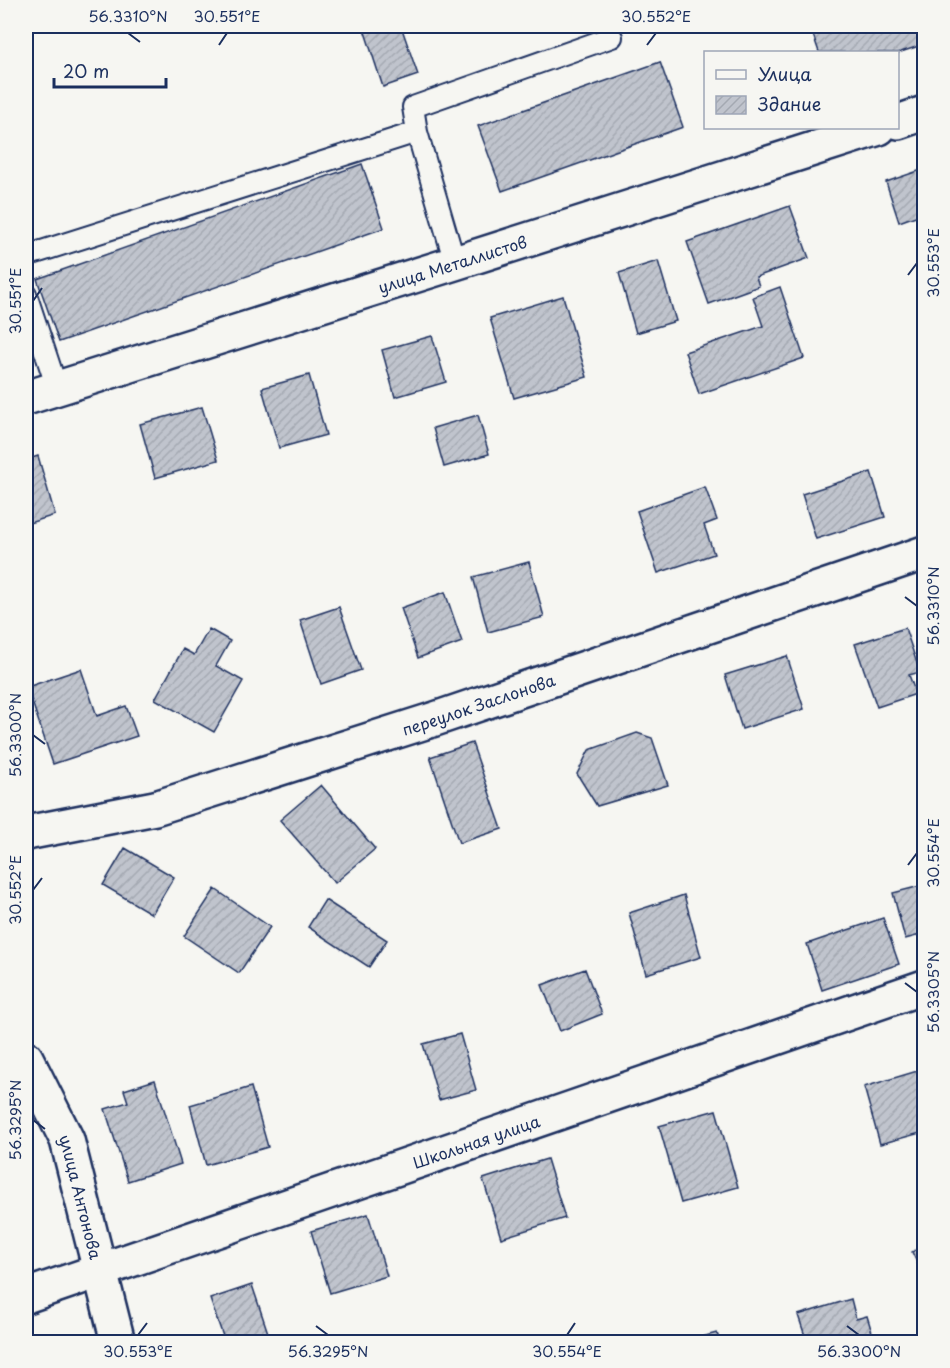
<svg xmlns="http://www.w3.org/2000/svg" width="950" height="1368" font-family="'Playpen Sans',sans-serif">
	<style>
		.building { fill: url(#building-hatch); stroke: #1b2f5e; stroke-width: 1.5 }
		.lines { fill: none; stroke-linecap: round; stroke-linejoin: round }
		.lane-casing { stroke: #1b2f5e; stroke-width: 24 }
		.street-casing { stroke: #1b2f5e; stroke-width: 38 }
		.lane { stroke: #f6f6f2; stroke-width: 20 }
		.street { stroke: #f6f6f2; stroke-width: 33 }
		.ticks { fill: none; stroke: #1b2f5e; stroke-width: 2 }
		.labels { text-anchor: middle; dominant-baseline: central; stroke-width: 5; stroke-linejoin: round; paint-order: stroke }
		.street-label { font-size: 16px; fill: #1b2f5e; stroke: #f6f6f2 }
		.neatline { fill: none; stroke: #1b2f5e; stroke-width: 2 }
		.ticks-label { font-size: 15px; text-anchor: middle; fill: #1b2f5e }
	</style>
	<defs>
		<pattern id="building-hatch" width="6" height="6" patternUnits="userSpaceOnUse" patternTransform="scale(1.5)"><rect width="6" height="6" fill="#c0c4cd"/><path d="M-1 1l2-2M0 6l6-6M5 7l2-2" fill="none" stroke="#a4a9b2"/></pattern>
	</defs>
	<rect width="100%" height="100%" fill="#f6f6f2"/>
	<filter id="ink" filterUnits="userSpaceOnUse"><feTurbulence type="fractalNoise" baseFrequency=".0167" numOctaves="2"/><feDisplacementMap in="SourceGraphic" scale="12" xChannelSelector="R" yChannelSelector="G"/><feConvolveMatrix kernelMatrix="1 2 1 2 8 2 1 2 1" color-interpolation-filters="sRGB"/></filter>
	<g filter="url(#ink)">
		<path class="building" d="M 363,26 L 401,26 L 418,75 L 383,87 Z
			M 810,26 L 915,26 L 922,45 L 898,53 L 819,52 Z
			M 660,62 L 683,127 L 502,191 L 478,126 Z
			M 362,164 L 384,228 L 59,342 L 37,279 Z
			M 924,169 L 924,213 L 899,222 L 886,182 Z
			M 790,206 L 809,258 L 756,277 L 759,286 L 709,304 L 687,242 Z
			M 658,261 L 676,321 L 636,333 L 619,273 Z
			M 780,287 L 804,358 L 699,394 L 685,352 L 763,326 L 753,297 Z
			M 563,296 L 587,377 L 514,398 L 490,318 Z
			M 432,336 L 446,382 L 395,397 L 382,350 Z
			M 309,375 L 326,435 L 279,448 L 262,388 Z
			M 202,407 L 218,460 L 155,478 L 140,424 Z
			M 478,415 L 489,454 L 444,467 L 433,428 Z
			M 38,456 L 55,515 L 26,524 L 26,460 Z
			M 871,472 L 885,517 L 816,539 L 802,494 Z
			M 705,487 L 717,520 L 704,525 L 714,554 L 658,573 L 637,511 Z
			M 529,562 L 544,617 L 488,632 L 473,577 Z
			M 445,592 L 462,642 L 418,658 L 401,608 Z
			M 339,607 L 361,670 L 321,684 L 300,620 Z
			M 905,628 L 920,672 L 909,675 L 916,694 L 877,707 L 855,644 Z
			M 209,629 L 230,641 L 216,666 L 243,681 L 214,732 L 155,699 L 183,649 L 194,655 Z
			M 787,656 L 804,709 L 742,729 L 725,675 Z
			M 81,669 L 97,716 L 126,706 L 137,736 L 53,764 L 27,687 Z
			M 637,733 L 652,738 L 668,785 L 597,806 L 577,774 L 589,750 Z
			M 472,743 L 502,829 L 459,843 L 430,757 Z
			M 321,785 L 375,849 L 335,883 L 280,820 Z
			M 125,848 L 174,877 L 152,914 L 103,885 Z
			M 924,885 L 924,934 L 905,939 L 893,893 Z
			M 215,889 L 270,927 L 239,973 L 184,936 Z
			M 684,895 L 701,957 L 646,974 L 629,913 Z
			M 325,900 L 387,940 L 369,967 L 308,927 Z
			M 883,918 L 899,964 L 822,990 L 807,944 Z
			M 585,969 L 602,1014 L 560,1031 L 542,985 Z
			M 460,1034 L 476,1090 L 439,1100 L 423,1044 Z
			M 924,1069 L 924,1132 L 880,1144 L 864,1087 Z
			M 155,1080 L 181,1164 L 128,1181 L 105,1109 L 128,1102 L 124,1090 Z
			M 251,1087 L 268,1147 L 206,1165 L 190,1105 Z
			M 716,1110 L 738,1187 L 681,1203 L 659,1126 Z
			M 547,1159 L 565,1218 L 501,1238 L 483,1179 Z
			M 368,1214 L 387,1276 L 330,1293 L 311,1231 Z
			M 924,1245 L 924,1277 L 912,1252 Z
			M 252,1285 L 271,1342 L 225,1342 L 210,1299 Z
			M 851,1299 L 856,1319 L 867,1316 L 875,1342 L 807,1342 L 798,1315 Z
			M 717,1333 L 720,1342 L 683,1342 Z"/>
		<g class="lines">
			<defs>
				<path id="lane" d="M 26,256 L 417,132
					M 455,263 L 417,132 L 413,107 L 612,37
					M 26,294 L 57,388"/>
				<g id="street">
					<path d="M 898,122 L 924,113"/>
					<path id="s1" d="M 26,398 L 455,263 L 879,128"/>
					<path id="s2" d="M 26,833 L 155,808 L 435,719 L 924,553"/>
					<path id="s3" d="M 26,1058 L 67,1140 L 118,1342"/>
					<path id="s4" d="M 26,1296 L 924,987"/>
				</g>
			</defs>
			<use href="#lane" class="lane-casing"/>
			<use href="#street" class="street-casing"/>
			<use href="#lane" class="lane"/>
			<use href="#street" class="street"/>
		</g>
	</g>
	<path class="ticks" d="M 128,33 L 140,42M 219,45 L 227,33M 647,45 L 656,33M 908,275 L 917,263M 33,301 L 42,288M 905,597 L 917,606M 33,735 L 45,744M 908,865 L 917,853M 33,890 L 42,878M 905,983 L 917,992M 33,1120 L 45,1129M 316,1326 L 328,1335M 847,1326 L 859,1335M 138,1335 L 147,1323M 567,1335 L 575,1323"/>
	<g class="labels">
		<g class="street-label">
			<text stroke="none"><textPath href="#s1" startOffset="447">улица Металлистов</textPath></text>
			<text stroke="none"><textPath href="#s2" startOffset="471">переулок Заслонова</textPath></text>
			<text stroke="none"><textPath href="#s4" startOffset="476">Школьная улица</textPath></text>
			<text stroke="none"><textPath href="#s3" startOffset="150">улица Антонова</textPath></text>
		</g>
	</g>
	<rect width="950" height="1368" fill="none" stroke="#f6f6f2" stroke-width="66"/>
	<rect x="704" y="51" width="195" height="78" fill="#f6f6f2" stroke="#9ea6b7" stroke-width="1.5"/>
	<rect x="716" y="70" width="30" height="9" fill="#f6f6f2" stroke="#9ea6b7" stroke-width="1.5"/>
	<text x="758" y="81" font-size="18" fill="#1b2f5e">Улица</text>
	<rect x="716" y="96" width="30" height="18" fill="url(#building-hatch)" stroke="#9ea6b7" stroke-width="1.5"/>
	<text x="758" y="111" font-size="18" fill="#1b2f5e">Здание</text>
	<path d="M54 78v9h112v-9" fill="none" stroke="#1b2f5e" stroke-width="3"/>
	<text x="63" y="78" font-size="18" fill="#1b2f5e" stroke="#f6f6f2" stroke-width="4.5" paint-order="stroke">20 m</text>
	<rect x="33" y="33" width="884" height="1302" class="neatline"/>
	<g class="ticks-label">
		<text x="128" y="22">56.3310°N</text>
		<text x="227" y="22">30.551°E</text>
		<text x="656" y="22">30.552°E</text>
		<text transform="translate(934 263) rotate(-90)" y="5">30.553°E</text>
		<text transform="translate(16 301) rotate(-90)" y="5">30.551°E</text>
		<text transform="translate(934 606) rotate(-90)" y="5">56.3310°N</text>
		<text transform="translate(16 735) rotate(-90)" y="5">56.3300°N</text>
		<text transform="translate(934 853) rotate(-90)" y="5">30.554°E</text>
		<text transform="translate(16 890) rotate(-90)" y="5">30.552°E</text>
		<text transform="translate(934 992) rotate(-90)" y="5">56.3305°N</text>
		<text transform="translate(16 1120) rotate(-90)" y="5">56.3295°N</text>
		<text x="138" y="1357">30.553°E</text>
		<text x="328" y="1357">56.3295°N</text>
		<text x="567" y="1357">30.554°E</text>
		<text x="859" y="1357">56.3300°N</text>
	</g>
</svg>
